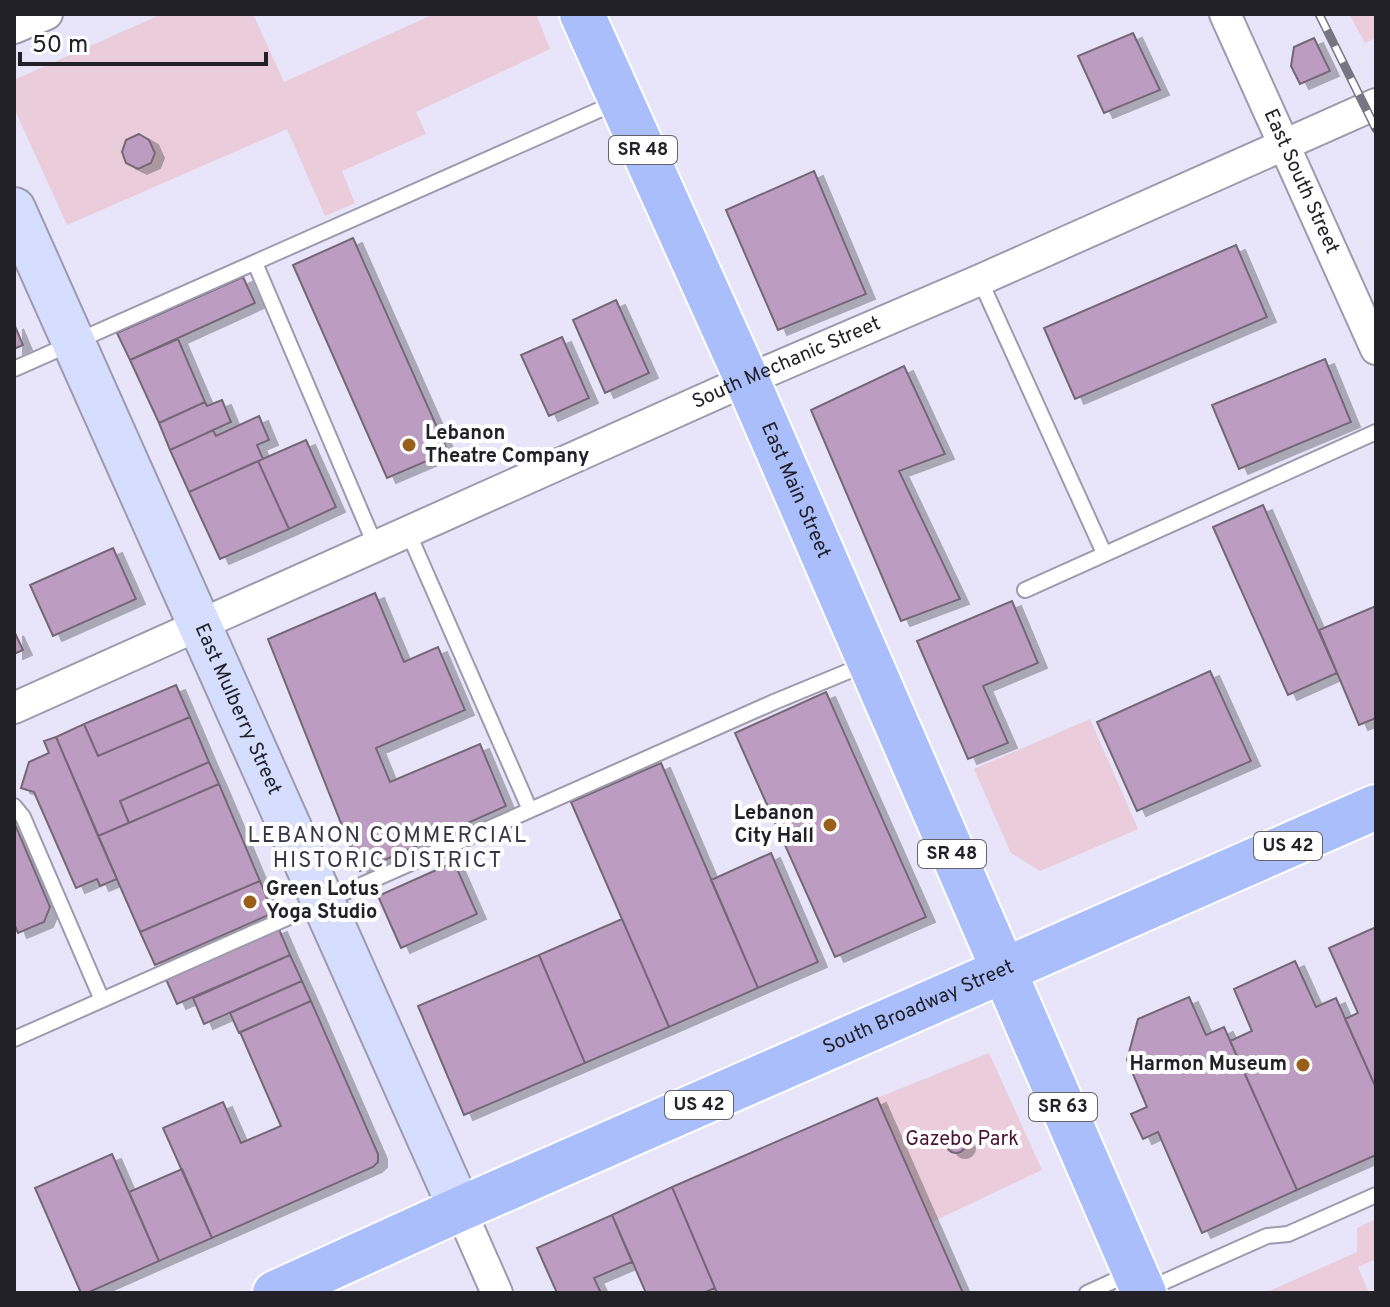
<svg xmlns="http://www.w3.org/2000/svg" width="1390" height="1307" font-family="Overpass,sans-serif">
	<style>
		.green { fill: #eaccda }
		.building { fill: #bc9dc1; stroke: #746776; stroke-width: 2; filter: url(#shadow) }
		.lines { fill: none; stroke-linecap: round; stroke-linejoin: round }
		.lane-casing { stroke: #9e9aae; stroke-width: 18 }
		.street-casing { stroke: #9e9aae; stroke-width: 34 }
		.secondary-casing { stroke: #9e9aae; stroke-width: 46 }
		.primary-casing { stroke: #fff; stroke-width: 48 }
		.lane { stroke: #fff; stroke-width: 14 }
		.street { stroke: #fff; stroke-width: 30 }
		.secondary { stroke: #d5defe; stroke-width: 42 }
		.primary { stroke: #aabefc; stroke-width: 44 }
		.rail-casing { stroke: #777582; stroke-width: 9 }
		.rail { stroke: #fff; stroke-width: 6; stroke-dasharray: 18; stroke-linecap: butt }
		.poi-dot { fill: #975f1a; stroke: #fff; stroke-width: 3 }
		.labels { text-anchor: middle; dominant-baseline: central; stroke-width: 8; stroke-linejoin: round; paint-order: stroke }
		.shield { fill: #fff; stroke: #646468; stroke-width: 2 }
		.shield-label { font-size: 18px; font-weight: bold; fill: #222128 }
		.street-label { font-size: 20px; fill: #222128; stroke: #fff }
		.poi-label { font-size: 20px; font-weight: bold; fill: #222128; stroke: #fff; text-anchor: start }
		.park-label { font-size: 20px; fill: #491233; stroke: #fff }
		.neighbourhood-label { font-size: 22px; letter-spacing: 2px; fill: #393546; stroke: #fff }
	</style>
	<defs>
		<filter id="shadow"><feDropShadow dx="9" dy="5" stdDeviation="0" flood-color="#0004"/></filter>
	</defs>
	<rect width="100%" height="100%" fill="#e8e4f9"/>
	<path class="green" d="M 162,14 L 253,14 L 284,82 L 434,14 L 536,14 L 550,49 L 416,112 L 426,134 L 342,171 L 355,203 L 325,216 L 287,129 L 67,225 L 14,108 L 14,80 Z
		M 1349,14 L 1376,14 L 1376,38 L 1365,43 Z
		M 1090,719 L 1138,829 L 1040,871 L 1011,853 L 974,769 Z
		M 989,1053 L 1042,1170 L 932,1222 L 877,1098 Z
		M 1376,1219 L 1376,1259 L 1358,1267 L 1369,1293 L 1265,1293 L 1357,1252 L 1357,1228 Z"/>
	<path class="building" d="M 1133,33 L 1160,90 L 1104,113 L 1078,56 Z
		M 1314,38 L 1330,71 L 1300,84 L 1291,66 L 1294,47 Z
		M 139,134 L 149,140 L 155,153 L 151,163 L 138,169 L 126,163 L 122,152 L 126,140 Z
		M 814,171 L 866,294 L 778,330 L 726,210 Z
		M 353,238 L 448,452 L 387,478 L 293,265 Z
		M 1236,245 L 1267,317 L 1075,399 L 1044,328 Z
		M 243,277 L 255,303 L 130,360 L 117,333 Z
		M 616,300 L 649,373 L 605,393 L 573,320 Z
		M 14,324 L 23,345 L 14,349 Z
		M 562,337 L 589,398 L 549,416 L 521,355 Z
		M 178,339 L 205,402 L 159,423 L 130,360 Z
		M 1325,359 L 1351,422 L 1239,469 L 1212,405 Z
		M 904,366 L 945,454 L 899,471 L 960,599 L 901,621 L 811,410 Z
		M 222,400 L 231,422 L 170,450 L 159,423 L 205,402 L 207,406 Z
		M 259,416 L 269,440 L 257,445 L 263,459 L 189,492 L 170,450 L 213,430 L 216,436 Z
		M 306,440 L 336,507 L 289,529 L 258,461 Z
		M 258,461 L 289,529 L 220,559 L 189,492 Z
		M 1263,505 L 1337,673 L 1288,695 L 1213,527 Z
		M 113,548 L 136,599 L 53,636 L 30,585 Z
		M 375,593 L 404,662 L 438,647 L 465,710 L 376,748 L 390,782 L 480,744 L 506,806 L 360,871 L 268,639 Z
		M 1012,601 L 1038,663 L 983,686 L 1008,743 L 968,759 L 917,641 Z
		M 1376,606 L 1376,718 L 1359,725 L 1319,630 Z
		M 14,631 L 23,650 L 14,654 Z
		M 1210,671 L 1251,761 L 1137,811 L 1097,722 Z
		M 176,685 L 190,717 L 98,756 L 84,724 Z
		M 826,692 L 926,917 L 835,957 L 735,733 Z
		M 190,717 L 209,762 L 120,801 L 129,823 L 98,836 L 56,737 L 84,724 L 98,756 Z
		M 56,737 L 117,879 L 100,886 L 97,879 L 76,888 L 34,792 L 21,788 L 29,762 L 49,753 L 44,741 Z
		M 209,762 L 219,784 L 129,823 L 120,801 Z
		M 661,763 L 758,988 L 669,1027 L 571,802 Z
		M 219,784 L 260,881 L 140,932 L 98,836 Z
		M 14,822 L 50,907 L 44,922 L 18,933 L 14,923 Z
		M 771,853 L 818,962 L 758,988 L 711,880 Z
		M 454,862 L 477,914 L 401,948 L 378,896 Z
		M 260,881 L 273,913 L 155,965 L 140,932 Z
		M 622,919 L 669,1027 L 585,1063 L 539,955 Z
		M 278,927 L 290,955 L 177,1004 L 165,977 Z
		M 1376,927 L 1376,1088 L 1345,1019 L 1358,1013 L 1329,948 Z
		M 290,955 L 302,981 L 204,1024 L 193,998 Z
		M 539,955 L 585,1063 L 464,1115 L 418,1006 Z
		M 1295,961 L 1316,1007 L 1336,998 L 1376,1088 L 1376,1155 L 1297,1190 L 1230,1041 L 1252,1031 L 1234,989 Z
		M 302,981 L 311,1001 L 239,1033 L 230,1013 Z
		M 1189,997 L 1206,1035 L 1224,1027 L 1297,1190 L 1202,1233 L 1158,1132 L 1143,1139 L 1131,1114 L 1147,1107 L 1127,1060 L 1138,1019 Z
		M 311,1001 L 378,1154 L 378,1162 L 373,1167 L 212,1238 L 163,1128 L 223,1102 L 241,1143 L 281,1126 L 240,1032 Z
		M 877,1098 L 963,1293 L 717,1293 L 672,1187 Z
		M946 1143a10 10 0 1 1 20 0a10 10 0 1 1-20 0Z
		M 112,1154 L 159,1261 L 87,1293 L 81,1293 L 35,1188 Z
		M 182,1169 L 212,1238 L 159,1261 L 129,1192 Z
		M 672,1187 L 715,1288 L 703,1293 L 646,1293 L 612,1215 Z
		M 612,1215 L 632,1262 L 594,1278 L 601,1293 L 557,1293 L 537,1248 Z"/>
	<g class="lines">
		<defs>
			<path id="lane" d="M 255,263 L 376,547
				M 980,280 L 1104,553
				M 14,369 L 617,102
				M 408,532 L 530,810
				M 1025,590 L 1376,432
				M 14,806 L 23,817 L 102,1000
				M 14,1039 L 774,702 L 866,664
				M 1148,1289 L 1267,1236 L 1288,1234 L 1376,1195
				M 1087,1293 L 1131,1273"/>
			<g id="street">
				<path id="s1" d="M 1225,14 L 1376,349"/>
				<path d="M 14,28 L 47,14"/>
				<path id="s2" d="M 14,708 L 747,380 L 980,280 L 1376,104"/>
				<path d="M 460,1209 L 497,1293"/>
			</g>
			<g id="secondary">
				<path id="s3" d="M 14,209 L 460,1209"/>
			</g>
			<g id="primary">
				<path id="s4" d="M 582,14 L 747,380 L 1144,1293"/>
				<path id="s5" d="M 275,1293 L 460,1209 L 1376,807"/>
			</g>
		</defs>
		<use href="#lane" class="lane-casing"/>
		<use href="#street" class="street-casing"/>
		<use href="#secondary" class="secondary-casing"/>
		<use href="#primary" class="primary-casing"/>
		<use href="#lane" class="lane"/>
		<use href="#street" class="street"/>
		<use href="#secondary" class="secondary"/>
		<use href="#primary" class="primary"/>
		<defs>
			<path id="rail" d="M 1319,14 L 1376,129"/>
		</defs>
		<use href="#rail" class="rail-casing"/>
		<use href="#rail" class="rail"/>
	</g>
	<g class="poi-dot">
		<circle cx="409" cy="445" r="8"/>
		<circle cx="830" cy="825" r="8"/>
		<circle cx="250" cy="902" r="8"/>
		<circle cx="1303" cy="1065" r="8"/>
	</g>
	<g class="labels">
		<g class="shield">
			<rect x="609" y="136" width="68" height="28" rx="6"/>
			<rect x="1254" y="832" width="68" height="28" rx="6"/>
			<rect x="918" y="840" width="68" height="28" rx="6"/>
			<rect x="665" y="1091" width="68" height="28" rx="6"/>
			<rect x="1029" y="1093" width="68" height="28" rx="6"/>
		</g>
		<g class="shield-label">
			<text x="643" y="150">SR 48</text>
			<text x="1288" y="846">US 42</text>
			<text x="952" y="854">SR 48</text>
			<text x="699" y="1105">US 42</text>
			<text x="1063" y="1107">SR 63</text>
		</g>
		<g class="street-label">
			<text stroke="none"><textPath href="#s1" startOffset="184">East South Street</textPath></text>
			<text stroke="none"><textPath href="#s2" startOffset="846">South Mechanic Street</textPath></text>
			<text stroke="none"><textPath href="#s4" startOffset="522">East Main Street</textPath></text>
			<text stroke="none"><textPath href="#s3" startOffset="548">East Mulberry Street</textPath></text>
			<text stroke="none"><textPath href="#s5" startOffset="704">South Broadway Street</textPath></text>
		</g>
		<g class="poi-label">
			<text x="425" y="434">Lebanon<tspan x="425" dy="23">Theatre Company</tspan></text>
			<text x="814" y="814" text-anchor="end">Lebanon<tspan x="814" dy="23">City Hall</tspan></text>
			<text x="266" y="890">Green Lotus<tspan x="266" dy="23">Yoga Studio</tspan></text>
			<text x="1287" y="1065" text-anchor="end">Harmon Museum</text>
		</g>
		<g class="park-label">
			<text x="962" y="1140">Gazebo Park</text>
		</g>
		<g class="neighbourhood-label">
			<text x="388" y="836">LEBANON COMMERCIAL<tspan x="388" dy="25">HISTORIC DISTRICT</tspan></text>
		</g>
	</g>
	<rect width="1390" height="1307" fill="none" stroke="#222128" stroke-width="32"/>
	<path d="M20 52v12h246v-12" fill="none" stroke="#222128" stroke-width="4"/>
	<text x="32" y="52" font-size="24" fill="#222128" stroke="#ffffff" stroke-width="6" paint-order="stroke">50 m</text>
</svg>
